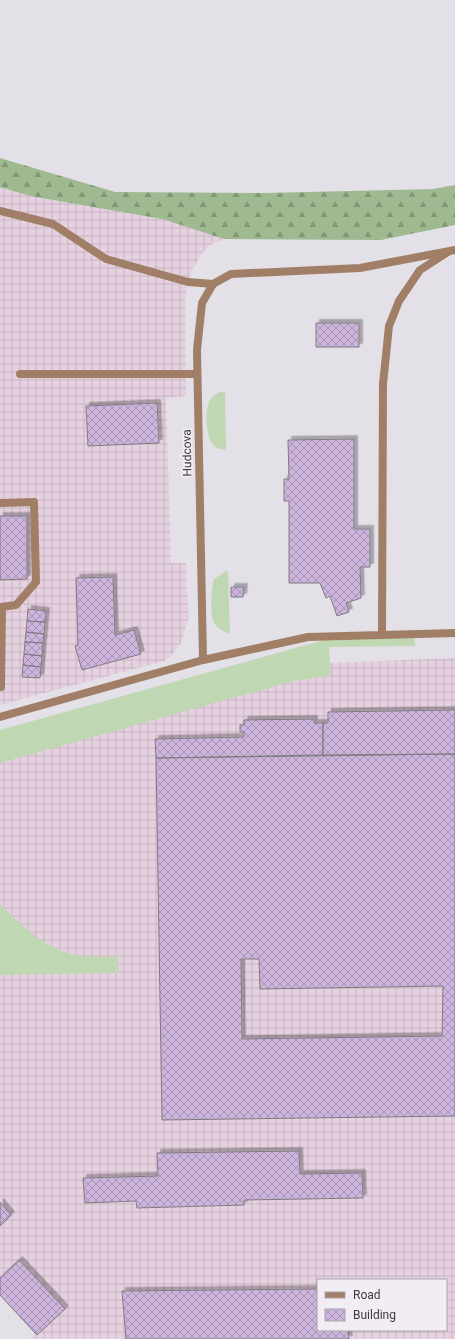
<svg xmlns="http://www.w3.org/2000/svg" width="455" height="1339" font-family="Roboto,sans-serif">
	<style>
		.industrial { fill: url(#industrial-grid); fill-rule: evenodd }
		.grass { fill: #c0d7b3 }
		.forest { fill: url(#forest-firs) }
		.building { fill: url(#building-cross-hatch); stroke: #7f7b81; fill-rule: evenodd; filter: url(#shadow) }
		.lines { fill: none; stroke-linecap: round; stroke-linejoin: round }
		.lane { stroke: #a07f66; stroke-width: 8 }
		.street { stroke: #a07f66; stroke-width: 8 }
		.labels { text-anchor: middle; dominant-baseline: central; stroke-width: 3.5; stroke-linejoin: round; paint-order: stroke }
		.street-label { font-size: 12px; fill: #3c3a3d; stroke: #f2edf4 }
	</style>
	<defs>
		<pattern id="industrial-grid" width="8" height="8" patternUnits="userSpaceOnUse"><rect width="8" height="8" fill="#e6d1e0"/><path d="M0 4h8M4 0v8" fill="none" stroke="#c6b4c1"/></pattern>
		<pattern id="forest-firs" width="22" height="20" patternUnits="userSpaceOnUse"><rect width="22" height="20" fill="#9fb991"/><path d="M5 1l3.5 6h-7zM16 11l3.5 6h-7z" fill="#839778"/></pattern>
		<pattern id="building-cross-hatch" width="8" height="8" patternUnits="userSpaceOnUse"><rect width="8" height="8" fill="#cdb4dc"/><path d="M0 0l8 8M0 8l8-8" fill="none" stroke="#a893b4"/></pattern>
		<filter id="shadow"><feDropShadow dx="3.5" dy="-3.5" stdDeviation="0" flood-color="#0004"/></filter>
	</defs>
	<rect width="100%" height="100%" fill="#e4e0e7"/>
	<path class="industrial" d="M 0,187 L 30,196 L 162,219 L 224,239 L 212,244 L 202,253 L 192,270 L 185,296 L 186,396 L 166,398 L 171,563 L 186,563 L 188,620 L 181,643 L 170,657 L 164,661 L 0,705 Z
		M 455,658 L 455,1339 L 30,1339 L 36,1334 L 0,1295 L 0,736 L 279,665 ZM 318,1280 L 446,1280 L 446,1330 L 318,1330 Z"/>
	<path class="grass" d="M 220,392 L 225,392 L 226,449 C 204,454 204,410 210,400 C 213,396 216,394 220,392 Z
		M 226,571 L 228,571 L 230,634 C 224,632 218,629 214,623 C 210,615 211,588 214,579 Z
		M 414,636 L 415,646 L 329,647 L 331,676 L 294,681 L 0,763 L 0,730 L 324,640 Z
		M 0,904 C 24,927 48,953 83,956 C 94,958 106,956 118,956 L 119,973 L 0,975 Z"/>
	<path class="forest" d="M 0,158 L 115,192 L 265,193 L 433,189 L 455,185 L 455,225 L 381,240 L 224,239 L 162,219 L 30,196 L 0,187 Z"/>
	<path class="building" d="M 316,323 L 359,323 L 359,347 L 316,347 Z
		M 157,403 L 159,443 L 88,446 L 86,406 Z
		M 354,439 L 354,529 L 370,529 L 370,567 L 360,567 L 361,598 L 346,603 L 349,612 L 337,616 L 330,596 L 326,598 L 320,583 L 289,583 L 289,501 L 284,501 L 284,479 L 289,479 L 288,440 Z
		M 0,516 L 27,516 L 27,579 L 0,580 Z
		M 113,577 L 115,635 L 134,630 L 141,654 L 82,670 L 75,646 L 78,645 L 76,578 Z
		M 231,587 L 244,587 L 243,597 L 231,597 Z
		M 28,609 L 46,611 L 45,622 L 27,621 Z
		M 27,621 L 45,622 L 44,634 L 26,632 Z
		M 26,632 L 44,634 L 43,643 L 25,642 Z
		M 25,642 L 43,643 L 42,656 L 24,654 Z
		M 24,654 L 42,656 L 41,667 L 23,665 Z
		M 23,665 L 41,667 L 40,678 L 22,677 Z
		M 455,710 L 455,754 L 323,755 L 323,723 L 328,723 L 328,712 Z
		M 314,719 L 314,723 L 323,723 L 323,755 L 156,758 L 155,739 L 244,737 L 244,732 L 240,732 L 240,725 L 244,725 L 244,720 Z
		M 455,754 L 455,1116 L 162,1120 L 156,758 ZM 241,959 L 259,959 L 260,989 L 443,986 L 442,1036 L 242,1039 Z
		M 299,1151 L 300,1174 L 362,1173 L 363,1198 L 244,1200 L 244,1205 L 137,1208 L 136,1201 L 85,1203 L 83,1178 L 158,1176 L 157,1153 Z
		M 0,1202 L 11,1215 L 0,1226 Z
		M 19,1260 L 65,1309 L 37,1335 L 0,1295 L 0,1278 Z
		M 318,1289 L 318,1330 L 348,1330 L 349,1339 L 126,1339 L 122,1291 Z"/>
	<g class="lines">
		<path class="lane" d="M 0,211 L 53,224 L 106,259 L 188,282 L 213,284
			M 20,374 L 197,374
			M 0,503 L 34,502 L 36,582 L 16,605 L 0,607
			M 382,635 L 383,384 L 389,326 L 399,301 L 420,270 L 448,252
			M 203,660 L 308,637 L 455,633
			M 1,687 L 2,607"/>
		<path class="street" d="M 0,717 L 203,660 L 197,350 L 202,303 L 213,284 L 231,274 L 360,268 L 455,250"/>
	</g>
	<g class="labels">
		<g class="street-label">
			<text transform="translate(187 453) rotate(-91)">Hudcova</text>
		</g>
	</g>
	<rect x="317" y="1279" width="130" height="52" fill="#f2edf4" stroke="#a9a5ab"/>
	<rect x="325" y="1292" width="20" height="6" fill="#a07f66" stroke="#a9a5ab"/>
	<text x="353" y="1299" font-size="12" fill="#3c3a3d">Road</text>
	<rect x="325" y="1309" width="20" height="12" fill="url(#building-cross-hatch)" stroke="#a9a5ab"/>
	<text x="353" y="1319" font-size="12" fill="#3c3a3d">Building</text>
</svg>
